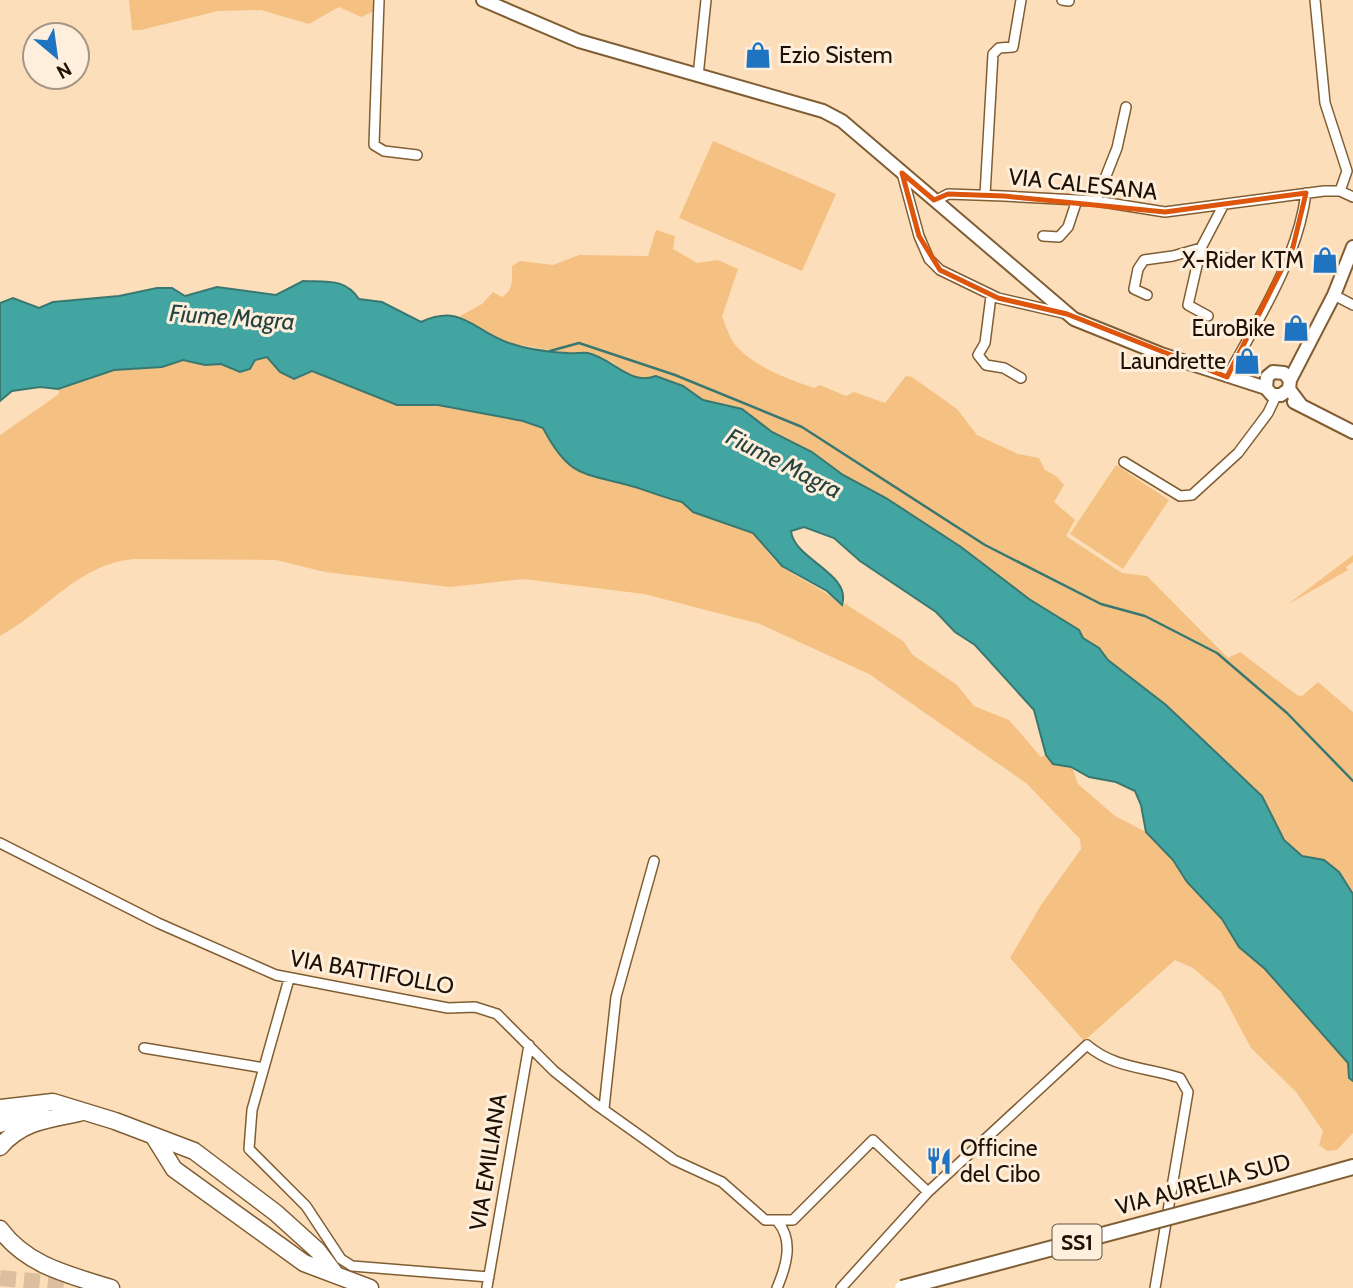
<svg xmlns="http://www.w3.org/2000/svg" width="1353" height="1288" font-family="Cabin,sans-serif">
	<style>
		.green { fill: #f5c183 }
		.water { fill: #43a5a1; stroke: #387871; stroke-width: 2 }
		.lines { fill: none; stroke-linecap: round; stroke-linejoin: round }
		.stream { stroke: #387871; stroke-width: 2.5 }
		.highway-tunnel { stroke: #dcbf9e; stroke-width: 16; stroke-dasharray: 16 8; stroke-linecap: butt }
		.street-casing { stroke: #805e34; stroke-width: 12 }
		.secondary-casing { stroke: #805e34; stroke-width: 16 }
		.primary-casing { stroke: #805e34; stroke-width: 18 }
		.highway-casing { stroke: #805e34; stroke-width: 19 }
		.street { stroke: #fff; stroke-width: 9 }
		.secondary { stroke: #fff; stroke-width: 12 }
		.primary { stroke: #fff; stroke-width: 14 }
		.highway { stroke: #fff; stroke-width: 16 }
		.primary-bridge-casing { stroke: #805e34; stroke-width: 18; stroke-linecap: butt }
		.primary-bridge { stroke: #fff; stroke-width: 14 }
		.marked { fill: none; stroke: #de550c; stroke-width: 5; stroke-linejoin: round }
		.labels { text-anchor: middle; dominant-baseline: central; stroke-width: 6; stroke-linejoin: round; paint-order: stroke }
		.shield { fill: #feeedc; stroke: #615343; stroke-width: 2 }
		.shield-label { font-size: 21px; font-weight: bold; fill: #1e1002 }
		.poi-label { font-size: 23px; fill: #1e1002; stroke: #feeedc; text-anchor: end }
		.street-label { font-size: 23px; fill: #1e1002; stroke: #feeedc }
		.water-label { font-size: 24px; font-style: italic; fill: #244240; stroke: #feeedc }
	</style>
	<rect width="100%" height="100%" fill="#fddeba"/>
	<path class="green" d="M 129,0 L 381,0 L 381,13 L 372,12 L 361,17 L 339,7 L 309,24 L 261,10 L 218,11 L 141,30 L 132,30 Z
		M 713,141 L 836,194 L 802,271 L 679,218 Z
		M 656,230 L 675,236 L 673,249 L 697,263 L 718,260 L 738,269 L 722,317 C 726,326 730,339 736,346 C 755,367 788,379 814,388 L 820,385 L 846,396 L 854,392 L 885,403 L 906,376 L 912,377 L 957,409 L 977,435 L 1018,454 L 1039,458 L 1045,470 L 1056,476 L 1064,485 L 1054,502 L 1075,520 L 1066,536 L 1122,573 L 1147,576 L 1228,658 L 1240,652 L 1297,695 L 1302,696 L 1318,682 L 1353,712 L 1353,894 L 1338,872 L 1324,860 L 1302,856 L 1284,840 L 1262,796 L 1166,705 L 1108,660 L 1099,648 L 1083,638 L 1079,630 L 1029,599 L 961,547 L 886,498 L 843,475 L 812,452 L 772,432 L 742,409 L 703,400 L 683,386 L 633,377 L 612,362 L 587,353 L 568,353 L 508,343 L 460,316 L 482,304 L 493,292 L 502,297 C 514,290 512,278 512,266 L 520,261 L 553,265 L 579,255 L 648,256 Z
		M 267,357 L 280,372 L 294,379 L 312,371 L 397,405 L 438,405 L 523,421 L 543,428 C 569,481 587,472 635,487 C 651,492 665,498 682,502 C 701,518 728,521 750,532 C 762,538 763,547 771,556 C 790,578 821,585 841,605 L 844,603 L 903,641 L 913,655 L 957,685 L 974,706 L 1009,720 L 1041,757 L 1046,755 L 1053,764 L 1072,767 L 1078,784 L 1115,816 L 1146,832 L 1173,860 L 1187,882 L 1222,920 L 1239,947 L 1265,969 L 1348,1063 L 1349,1078 L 1353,1081 L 1353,1133 L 1337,1150 L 1327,1151 L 1319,1145 L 1323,1131 L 1296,1092 L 1251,1048 L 1221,992 L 1193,968 L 1175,960 L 1084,1041 L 1010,958 L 1041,905 L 1081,849 L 1080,839 L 1026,783 L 869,674 L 760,624 L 644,594 L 523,579 L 450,587 L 325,572 L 276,560 L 133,559 C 79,564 46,611 0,636 L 0,435 L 59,394 L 58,389 L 114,370 L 162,367 L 183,360 L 205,365 L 221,364 L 240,372 L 250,369 L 255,360 Z
		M 1116,465 L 1169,500 L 1123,569 L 1070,534 Z
		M 1353,555 L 1353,562 L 1346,567 L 1348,570 L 1287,605 Z"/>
	<path class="water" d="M 303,281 C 327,282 345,278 359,299 L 382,302 L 421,322 C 463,303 473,331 509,343 C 526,349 549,352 567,353 C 574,354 582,352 588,353 C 614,359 630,386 656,376 L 683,386 L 703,400 L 742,409 L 772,432 L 812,452 L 843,475 L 886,498 L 961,547 L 1029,599 L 1079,630 L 1083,638 L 1099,648 L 1108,660 L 1166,705 L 1262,796 L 1284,840 L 1302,856 L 1324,860 L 1339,872 L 1353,894 L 1353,1081 L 1349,1078 L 1348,1063 L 1265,969 L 1239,947 L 1222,919 L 1187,882 L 1173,860 L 1146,832 L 1141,805 L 1135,791 L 1116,782 L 1089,777 L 1071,767 L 1053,764 L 1046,755 L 1034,710 L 975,645 L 955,632 L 936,612 L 860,561 L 834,538 L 804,527 L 791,531 C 794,560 852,573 842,605 L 827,591 L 782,566 L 753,533 L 693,512 L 682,502 C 665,498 651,492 635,487 C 585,472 571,481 543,428 L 523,421 L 438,405 L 397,405 L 312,371 L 294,379 L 280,372 L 267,357 L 255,360 L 250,369 L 240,372 L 221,364 L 205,365 L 183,360 L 162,367 L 114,370 L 58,389 L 40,387 L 12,391 L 0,401 L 0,303 L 13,298 L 39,308 L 53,302 L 119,296 L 157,288 L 172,288 L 185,296 L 217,287 L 276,295 Z"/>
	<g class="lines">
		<path class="stream" d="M 550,351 L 579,343 L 675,375 L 802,427 L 985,545 L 1101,604 L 1145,616 L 1217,653 L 1287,713 L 1353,781"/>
		<path class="highway-tunnel" d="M 0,1278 L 65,1284"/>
		<defs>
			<path id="street" d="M 379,0 L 374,145 L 384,151 L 417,155
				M 1062,0 L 1069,1
				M 1315,0 L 1325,103 L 1347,171 L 1340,191
				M 698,76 L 706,0
				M 902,173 L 919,236 L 929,259 L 940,270 L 998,298 L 1067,314
				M 985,195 L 993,54 L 999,48 L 1013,47 L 1021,0
				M 935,201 L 948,194 L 1004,196 L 1096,201 L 1165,212 L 1324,191 L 1340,191 L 1353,197
				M 1096,201 L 1117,148 L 1126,107
				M 1043,236 L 1059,237 L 1068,227 L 1077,200
				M 1200,252 L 1239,261
				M 1147,295 L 1134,289 L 1138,269 L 1144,260 L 1173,256 L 1201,248
				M 1334,295 L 1353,305
				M 991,296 L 985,343 L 978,355 L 986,365 L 1004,368 L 1021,378
				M 1208,316 L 1188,305 L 1201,248 L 1224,204
				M 1227,377 C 1258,320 1298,258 1306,193
				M 1124,462 L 1180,496 L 1192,495 L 1238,453 L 1268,413 L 1276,396
				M 0,843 L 158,923 L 276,975 L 448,1008 L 475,1007 L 497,1014 L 554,1071 L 594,1103 L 674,1160 L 722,1182 L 765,1220 L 793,1220 L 873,1140 L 928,1192
				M 289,979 L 252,1110 L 249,1149 L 306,1206 L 341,1259 L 352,1266 L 489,1277
				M 144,1048 L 264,1068
				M 604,1108 L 616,997 L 654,861
				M 487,1287 L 529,1045
				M 777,1288 C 786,1267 794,1241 778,1222
				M 841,1288 L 928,1192 L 1087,1045 C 1115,1069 1147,1067 1180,1078 L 1188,1092 L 1155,1288"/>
			<path id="secondary" d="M 483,0 L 579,41 L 823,111 L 842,121 L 1074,319 L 1161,354 L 1266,388
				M 1290,380 L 1334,295 L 1353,247
				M 1289,389 L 1281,395 L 1272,395 L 1266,388 L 1267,377 L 1273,372 L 1284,373 L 1290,380 L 1289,389 L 1301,405
				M 1294,402 L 1353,432"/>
			<path id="primary" d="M 1253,1195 L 1353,1167"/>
			<path id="highway" d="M 0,1108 L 53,1102 L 115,1121 L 194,1151 L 276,1213 L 318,1251 L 336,1275
				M 0,1124 L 25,1113 L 41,1110
				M 154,1137 L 174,1169 L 304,1263 L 370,1288
				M 0,1147 C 21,1122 48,1119 79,1113
				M 0,1229 C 27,1266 70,1275 111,1288"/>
		</defs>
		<use href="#street" class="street-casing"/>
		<use href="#secondary" class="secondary-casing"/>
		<use href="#primary" class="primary-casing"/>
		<use href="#highway" class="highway-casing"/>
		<use href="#street" class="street"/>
		<use href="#secondary" class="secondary"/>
		<use href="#primary" class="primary"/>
		<use href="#highway" class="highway"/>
		<defs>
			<path id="primary-bridge" d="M 902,1288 L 1253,1195"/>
		</defs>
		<use href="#primary-bridge" class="primary-bridge-casing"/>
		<use href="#primary-bridge" class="primary-bridge"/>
	</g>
	<path class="marked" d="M 902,173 L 934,200 L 948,194 L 1004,196 L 1165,212 L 1306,193 L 1293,247 L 1227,377 L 1067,314 L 998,298 L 940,270 L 919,236 Z"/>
	<defs>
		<symbol id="shop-bare" viewBox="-9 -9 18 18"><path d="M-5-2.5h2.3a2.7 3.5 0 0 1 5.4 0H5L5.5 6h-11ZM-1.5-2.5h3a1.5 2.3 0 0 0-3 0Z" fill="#1f74c2" stroke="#feeedc" stroke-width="2.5" paint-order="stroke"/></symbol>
		<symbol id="restaurant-bare" viewBox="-9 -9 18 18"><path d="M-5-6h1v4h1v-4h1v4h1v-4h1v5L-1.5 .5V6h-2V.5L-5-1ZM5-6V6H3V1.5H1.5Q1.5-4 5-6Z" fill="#1f74c2" stroke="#feeedc" stroke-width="2.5" paint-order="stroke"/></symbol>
	</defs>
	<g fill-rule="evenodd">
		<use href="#shop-bare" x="739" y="36" width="38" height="38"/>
		<use href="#shop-bare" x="1306" y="241" width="38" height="38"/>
		<use href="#shop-bare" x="1277" y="309" width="38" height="38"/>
		<use href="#shop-bare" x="1228" y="342" width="38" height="38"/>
		<use href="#restaurant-bare" x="920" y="1142" width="38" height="38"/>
	</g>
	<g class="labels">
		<rect class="shield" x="1052.5" y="1224.5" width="49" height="35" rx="5"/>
		<g class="shield-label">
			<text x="1077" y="1242">SS1</text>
		</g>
		<g class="poi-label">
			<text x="779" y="55" text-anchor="start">Ezio Sistem</text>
			<text x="1304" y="260">X-Rider KTM</text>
			<text x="1275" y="328">EuroBike</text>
			<text x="1226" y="361">Laundrette</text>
			<text x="960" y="1148" text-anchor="start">Officine<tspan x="960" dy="26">del Cibo</tspan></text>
		</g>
		<g class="street-label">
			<text transform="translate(1083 184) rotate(6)">VIA CALESANA</text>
			<text transform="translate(372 972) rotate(10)">VIA BATTIFOLLO</text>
			<text transform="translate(488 1162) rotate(-81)">VIA EMILIANA</text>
			<text transform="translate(1203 1184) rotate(-15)">VIA AURELIA SUD</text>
		</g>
		<g class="water-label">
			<text transform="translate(232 317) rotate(4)">Fiume Magra</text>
			<text transform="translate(784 463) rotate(27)">Fiume Magra</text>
		</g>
	</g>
	<g transform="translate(56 56) rotate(151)"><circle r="33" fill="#feeedc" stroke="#a49585" stroke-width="2"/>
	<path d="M0-5L12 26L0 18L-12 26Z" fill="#1f74c2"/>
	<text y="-10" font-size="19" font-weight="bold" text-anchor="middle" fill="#1e1002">N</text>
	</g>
</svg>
